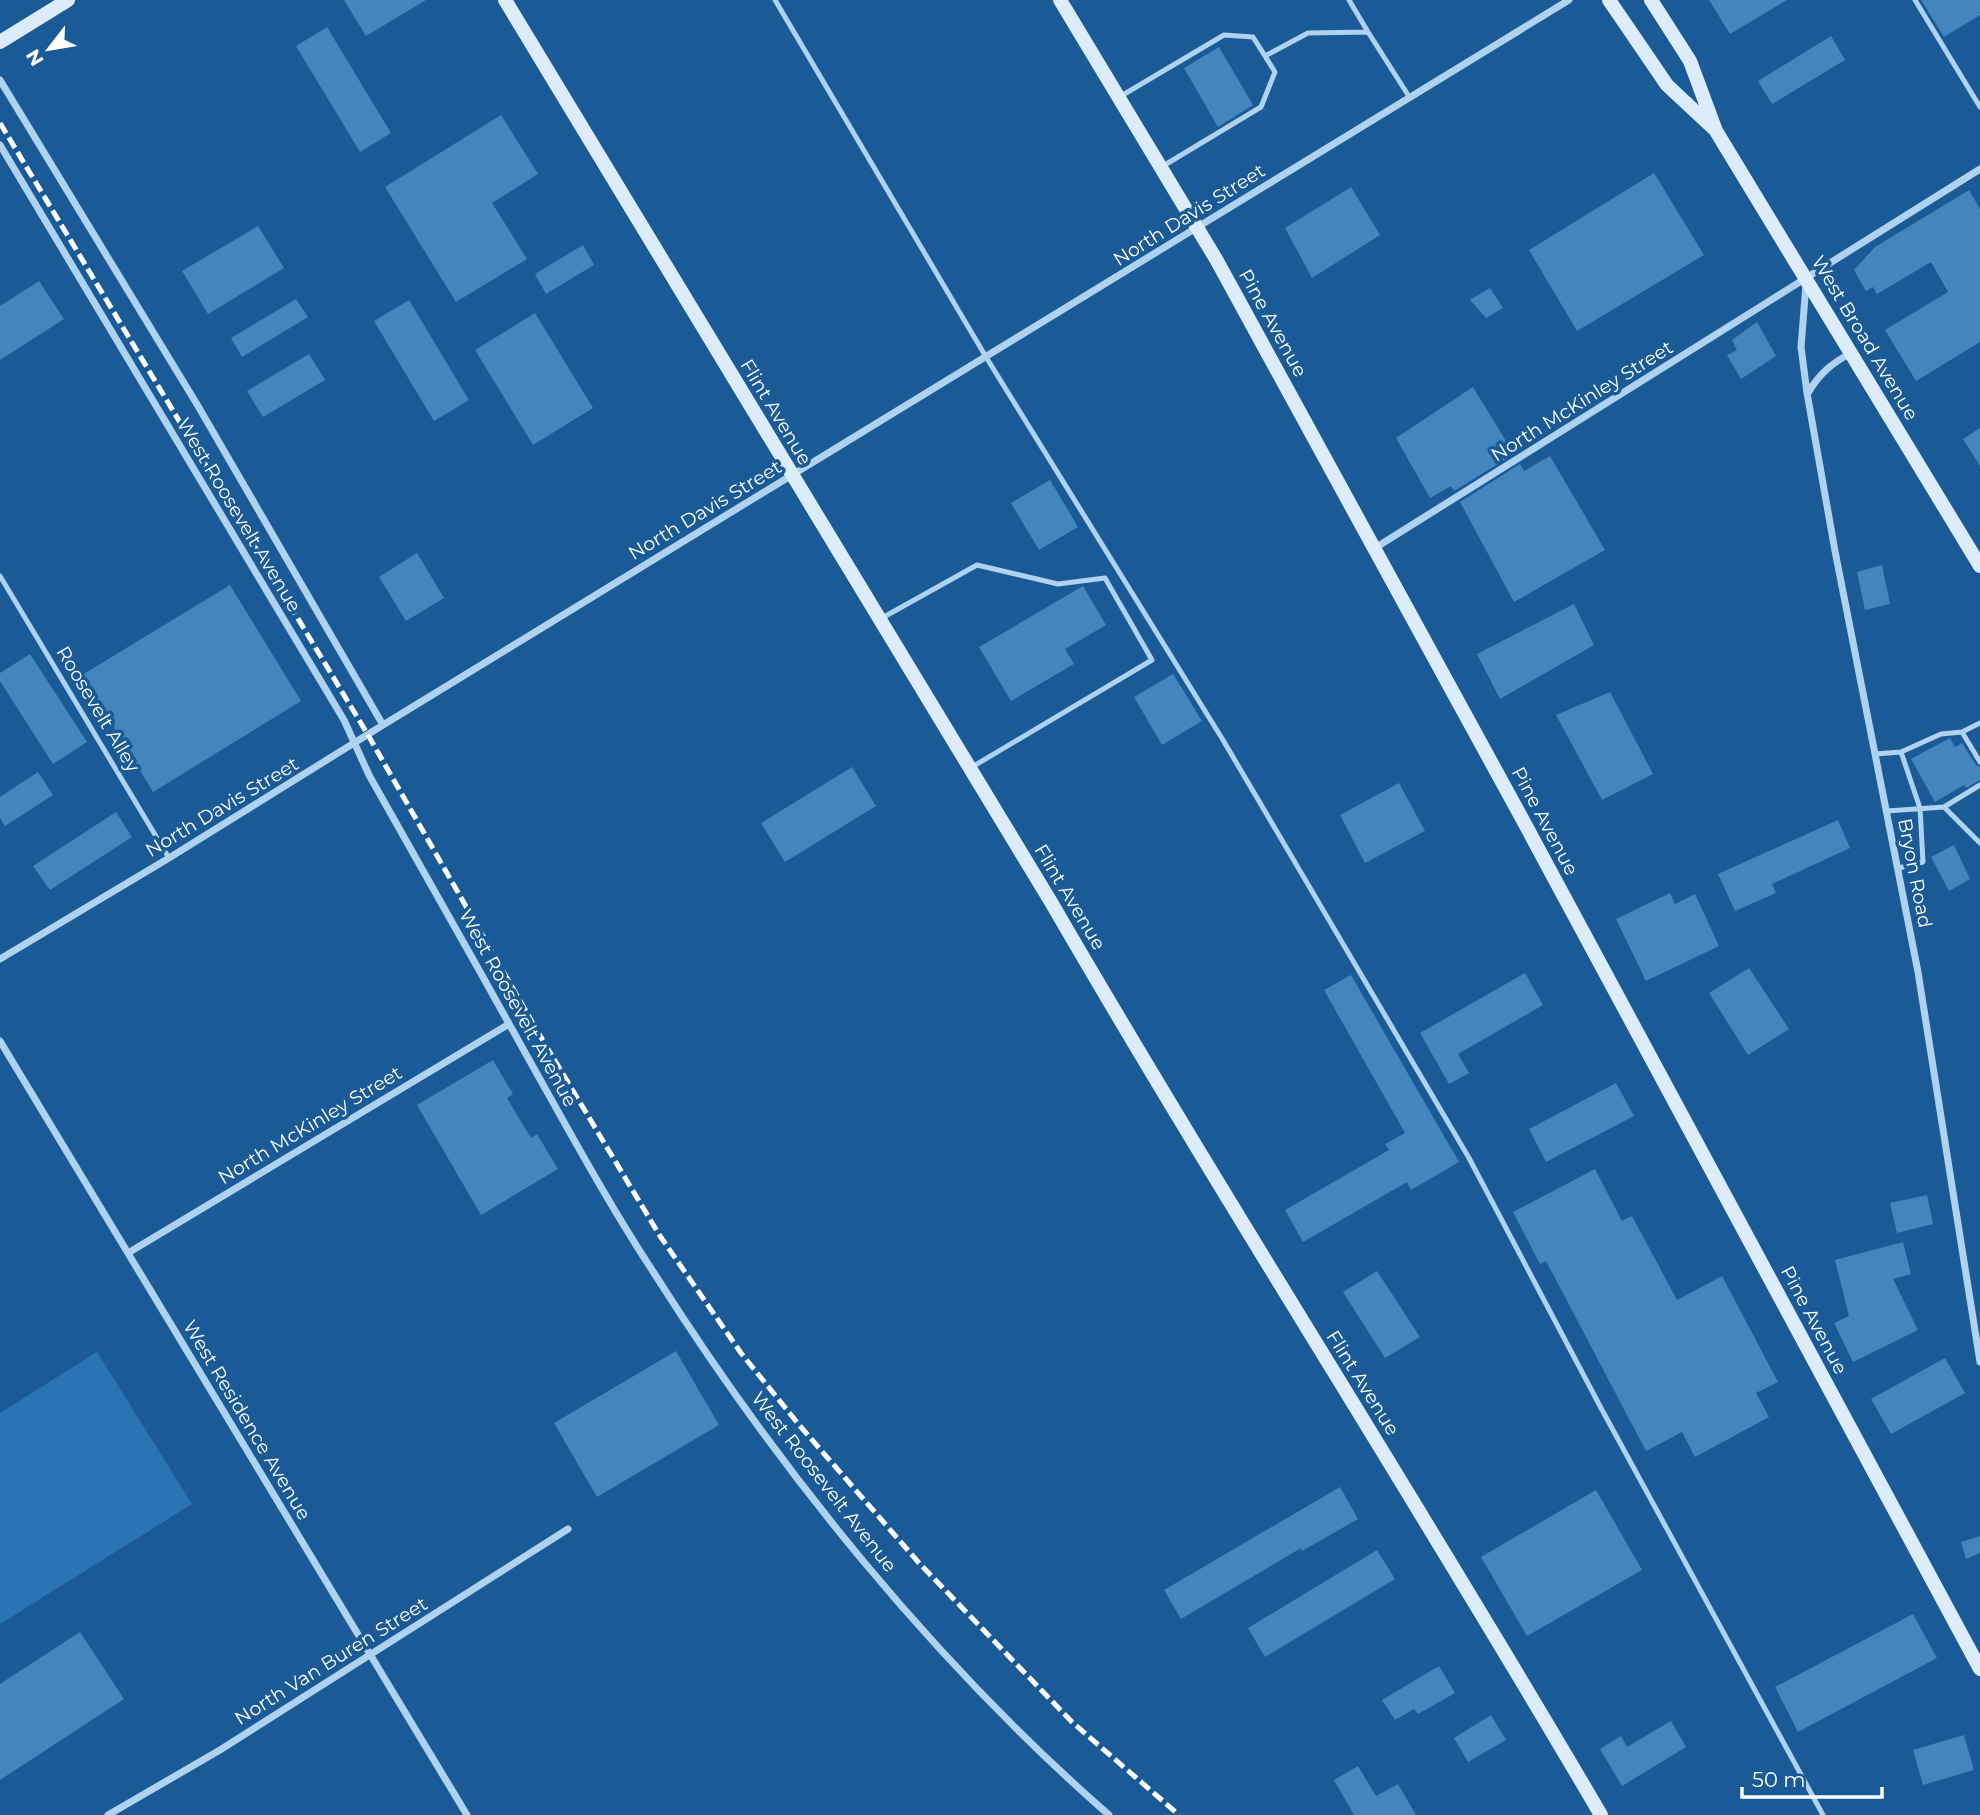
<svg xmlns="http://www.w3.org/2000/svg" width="1980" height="1815" font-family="Montserrat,sans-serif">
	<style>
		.green { fill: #2a74b3 }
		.building { fill: #4385be }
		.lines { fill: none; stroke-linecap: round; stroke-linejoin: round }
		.lane { stroke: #aed2f0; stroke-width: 5 }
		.street { stroke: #aed2f0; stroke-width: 7 }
		.secondary { stroke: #dcecfb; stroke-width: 14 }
		.rail { stroke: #fff; stroke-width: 5; stroke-dasharray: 12 5; stroke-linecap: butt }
		.labels { text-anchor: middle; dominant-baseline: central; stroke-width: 7; stroke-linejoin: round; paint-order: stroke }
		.street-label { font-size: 19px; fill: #fff; stroke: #1a5b97 }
	</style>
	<rect width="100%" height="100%" fill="#1a5b97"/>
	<path class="green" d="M 97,1352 L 192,1504 L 0,1624 L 0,1413 Z"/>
	<path class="building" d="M 344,0 L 426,0 L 366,36 Z
		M 1709,0 L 1787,0 L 1730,34 Z
		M 1921,0 L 1980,0 L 1980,15 L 1944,37 Z
		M 327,27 L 391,133 L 360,152 L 296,46 Z
		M 1831,36 L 1845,60 L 1772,104 L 1758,81 Z
		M 1219,47 L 1253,105 L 1218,127 L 1184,68 Z
		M 501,115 L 538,174 L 492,203 L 527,259 L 456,302 L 385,187 Z
		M 1654,173 L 1704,255 L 1577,331 L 1529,250 Z
		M 1351,187 L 1380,235 L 1312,278 L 1285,228 Z
		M 1969,190 L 1980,209 L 1980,342 L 1916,381 L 1885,330 L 1948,292 L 1931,262 L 1877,294 L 1873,287 L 1866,291 L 1854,270 L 1875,247 Z
		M 258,226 L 284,268 L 208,314 L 182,271 Z
		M 583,245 L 594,265 L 546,294 L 535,274 Z
		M 39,281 L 64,319 L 0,360 L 0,306 Z
		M 1490,288 L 1503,308 L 1486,318 L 1470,300 Z
		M 296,299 L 308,317 L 242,357 L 231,338 Z
		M 409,300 L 469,400 L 434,421 L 374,321 Z
		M 535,313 L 593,408 L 533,445 L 475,350 Z
		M 1757,322 L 1776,356 L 1741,379 L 1727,355 L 1737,350 L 1732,340 Z
		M 309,354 L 325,380 L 263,417 L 247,391 Z
		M 1473,387 L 1514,454 L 1454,491 L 1451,486 L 1430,498 L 1396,438 Z
		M 1980,428 L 1980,466 L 1963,439 Z
		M 1550,456 L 1605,550 L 1514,602 L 1460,502 L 1520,464 L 1524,471 Z
		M 1050,480 L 1078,527 L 1039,550 L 1011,503 Z
		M 417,553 L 444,598 L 406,621 L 379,577 Z
		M 1882,565 L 1890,604 L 1865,610 L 1857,572 Z
		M 230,585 L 301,701 L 153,792 L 82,675 Z
		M 1083,586 L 1106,625 L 1065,649 L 1074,664 L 1011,701 L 979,647 Z
		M 1574,604 L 1594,645 L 1500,699 L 1477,654 Z
		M 30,654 L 87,742 L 53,764 L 0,681 L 0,673 Z
		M 1173,674 L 1202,721 L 1162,745 L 1134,697 Z
		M 1610,692 L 1653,774 L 1602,800 L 1556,715 Z
		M 1950,738 L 1955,747 L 1962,743 L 1976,765 L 1980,767 L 1980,780 L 1966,788 L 1964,785 L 1935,802 L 1911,759 Z
		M 852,767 L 876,806 L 785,862 L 761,823 Z
		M 38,772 L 53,795 L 5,826 L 0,818 L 0,797 Z
		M 1399,783 L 1425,831 L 1365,863 L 1340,815 Z
		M 116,812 L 132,837 L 50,890 L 33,866 Z
		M 1838,820 L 1850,848 L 1772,884 L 1776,893 L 1735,911 L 1718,874 Z
		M 1954,845 L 1970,879 L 1949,891 L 1931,857 Z
		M 1670,893 L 1675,904 L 1695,894 L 1719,946 L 1646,981 L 1616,919 Z
		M 1749,968 L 1789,1029 L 1748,1055 L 1709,993 Z
		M 1525,973 L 1543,1005 L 1458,1054 L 1469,1073 L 1449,1084 L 1420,1033 Z
		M 1351,975 L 1459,1162 L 1411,1190 L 1407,1182 L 1303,1242 L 1285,1210 L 1389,1150 L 1385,1144 L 1405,1133 L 1324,990 Z
		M 493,1060 L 513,1094 L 507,1098 L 531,1138 L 537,1134 L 558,1169 L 481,1215 L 417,1105 Z
		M 1616,1083 L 1634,1116 L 1546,1162 L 1529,1129 Z
		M 1595,1169 L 1622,1221 L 1632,1216 L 1677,1300 L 1722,1276 L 1778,1382 L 1756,1393 L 1769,1417 L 1695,1457 L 1682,1432 L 1646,1451 L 1546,1261 L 1540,1264 L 1513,1212 Z
		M 1927,1195 L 1933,1224 L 1897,1233 L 1890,1203 Z
		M 1903,1242 L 1911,1274 L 1893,1279 L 1918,1330 L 1853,1362 L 1834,1323 L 1849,1316 L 1835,1260 Z
		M 1377,1271 L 1420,1337 L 1385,1358 L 1343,1292 Z
		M 676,1351 L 719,1425 L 597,1497 L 554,1423 Z
		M 1945,1358 L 1965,1393 L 1891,1434 L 1871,1399 Z
		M 1340,1487 L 1358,1519 L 1302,1551 L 1301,1548 L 1181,1619 L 1164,1590 Z
		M 1596,1490 L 1642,1570 L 1527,1636 L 1481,1557 Z
		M 1980,1536 L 1980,1553 L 1966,1559 L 1961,1542 Z
		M 1377,1550 L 1395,1579 L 1265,1657 L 1248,1628 Z
		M 1913,1614 L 1937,1658 L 1798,1732 L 1775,1687 Z
		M 80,1632 L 124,1699 L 0,1780 L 0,1684 Z
		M 1439,1666 L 1455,1693 L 1418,1714 L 1414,1709 L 1395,1720 L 1382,1700 Z
		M 1491,1715 L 1506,1740 L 1468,1762 L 1454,1738 Z
		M 1671,1721 L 1686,1747 L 1622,1786 L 1600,1749 L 1621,1736 L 1627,1747 Z
		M 1964,1735 L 1974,1770 L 1923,1785 L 1913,1750 Z
		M 1358,1766 L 1376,1796 L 1398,1784 L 1416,1815 L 1354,1815 L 1334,1780 Z"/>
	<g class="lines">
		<path class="lane" d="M 775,0 L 986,357 L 1223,740 L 1469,1158 L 1601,1408 L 1823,1815
			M 1349,0 L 1368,32
			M 1915,0 L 1980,107
			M 1121,96 L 1224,35 L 1253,37 L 1265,56 L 1308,33 L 1368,32 L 1410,98
			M 1163,166 L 1261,107 L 1275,72 L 1265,56
			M 0,576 L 169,858
			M 882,618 L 977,565 L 1058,584 L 1105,578 L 1152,660 L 972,767
			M 1962,732 L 1980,762
			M 1875,754 L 1901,752 L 1941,734 L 1962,732 L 1980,723
			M 1944,807 L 1980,843
			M 1887,811 L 1944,807 L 1980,785
			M 1899,868 L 1923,862 L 1920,808 L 1901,752"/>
		<path class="street" d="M 0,80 L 198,406 L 383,725
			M 0,145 L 344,720 L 369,775 C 422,869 475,962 527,1056 C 568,1129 608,1203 654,1273 C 778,1469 934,1662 1109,1815
			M 1806,284 L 1801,347 L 1807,393 L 1835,551 L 1918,972 L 1980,1362
			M 1808,393 C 1819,374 1832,363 1851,353
			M 1375,548 L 1980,169
			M 0,959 L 169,858 L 383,725 L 1569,0
			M 0,1041 L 467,1815
			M 128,1253 L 509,1024
			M 108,1815 L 220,1750 L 568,1529"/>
		<path class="secondary" d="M 505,0 L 1051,902 C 1229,1209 1422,1508 1601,1815
			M 1060,0 L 1216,259 L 1525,824 L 1980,1669
			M 1609,0 L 1667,85 L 1713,128
			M 1651,0 L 1690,61 L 1716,131 L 1980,566
			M 0,42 L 68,0"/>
		<path class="rail" d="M 0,123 L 368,735 L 539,1034 L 660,1236 L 741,1353 L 800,1426 L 919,1563 L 1072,1722 L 1179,1815"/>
	</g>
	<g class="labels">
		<g class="street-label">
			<text transform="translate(1189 215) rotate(-32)">North Davis Street</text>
			<text transform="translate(1273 323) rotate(61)">Pine Avenue</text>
			<text transform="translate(1865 338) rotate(59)">West Broad Avenue</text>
			<text transform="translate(1582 401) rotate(-32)">North McKinley Street</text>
			<text transform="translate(776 412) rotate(59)">Flint Avenue</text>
			<text transform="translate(705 510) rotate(-31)">North Davis Street</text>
			<text transform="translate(239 515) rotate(59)">West Roosevelt Avenue</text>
			<text transform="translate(98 709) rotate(59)">Roosevelt Alley</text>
			<text transform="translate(222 807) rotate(-31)">North Davis Street</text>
			<text transform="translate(1545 821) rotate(62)">Pine Avenue</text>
			<text transform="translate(1915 873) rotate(79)">Bryon Road</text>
			<text transform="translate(1070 897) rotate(59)">Flint Avenue</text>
			<text transform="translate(518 1008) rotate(61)">West Roosevelt Avenue</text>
			<text transform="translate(310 1125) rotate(-31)">North McKinley Street</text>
			<text transform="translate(1814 1320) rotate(62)">Pine Avenue</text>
			<text transform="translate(1363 1383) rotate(58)">Flint Avenue</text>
			<text transform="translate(247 1420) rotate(59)">West Residence Avenue</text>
			<text transform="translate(824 1482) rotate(52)">West Roosevelt Avenue</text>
			<text transform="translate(331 1661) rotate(-32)">North Van Buren Street</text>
		</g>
	</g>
	<g transform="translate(49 49) rotate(239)" stroke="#1a5b97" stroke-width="5" paint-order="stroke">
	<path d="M0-5L12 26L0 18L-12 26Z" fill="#ffffff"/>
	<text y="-10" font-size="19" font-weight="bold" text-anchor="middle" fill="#ffffff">N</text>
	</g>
	<path d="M1742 1787v10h140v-10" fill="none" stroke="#ffffff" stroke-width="3.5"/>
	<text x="1752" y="1787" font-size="21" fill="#ffffff" stroke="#1a5b97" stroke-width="5" paint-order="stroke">50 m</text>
</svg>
